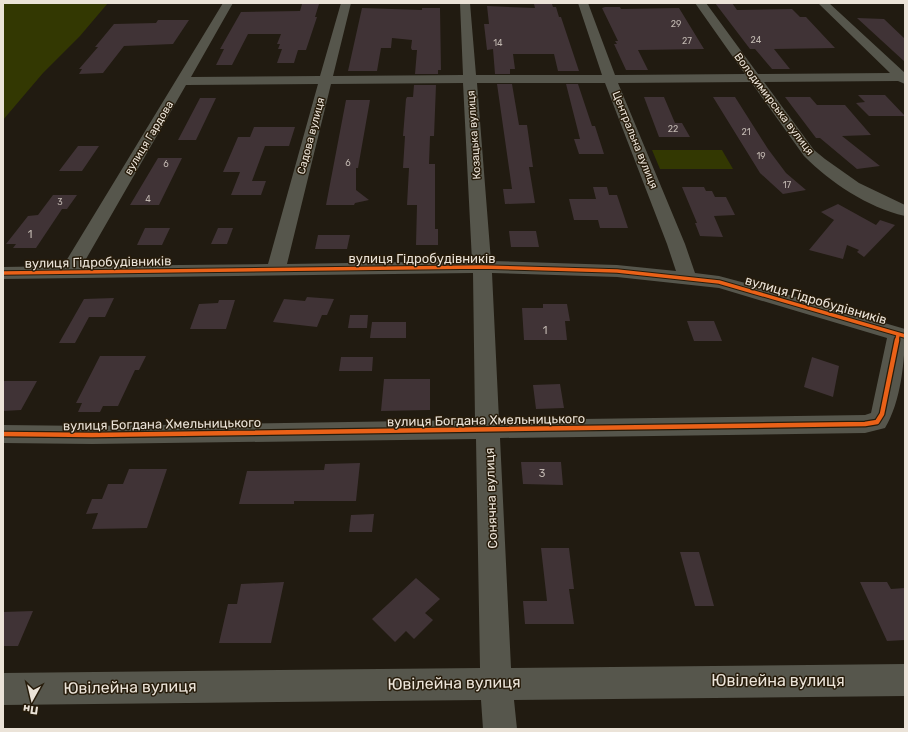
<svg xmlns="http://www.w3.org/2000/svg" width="908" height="732" font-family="Rubik,sans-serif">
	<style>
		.green { fill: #333802 }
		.building { fill: #403336 }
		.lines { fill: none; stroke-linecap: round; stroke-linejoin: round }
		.minor { fill: #56564c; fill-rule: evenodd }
		.cycleway-far1-casing { stroke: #271c0b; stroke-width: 5.5 }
		.cycleway-casing { stroke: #271c0b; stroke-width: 7 }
		.cycleway-far1 { stroke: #ea6118; stroke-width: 3.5 }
		.cycleway { stroke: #ea6118; stroke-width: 4.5 }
		.labels { text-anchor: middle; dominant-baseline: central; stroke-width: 3; stroke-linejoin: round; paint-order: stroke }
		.far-number-label { font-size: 9px; fill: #c0b7b0 }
		.far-street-label { font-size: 11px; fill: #ebe3d8; stroke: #271c0b }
		.number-label { font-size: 11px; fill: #c0b7b0 }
		.street-label { font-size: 13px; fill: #ebe3d8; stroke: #271c0b }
		.near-street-label { font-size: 16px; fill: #ebe3d8; stroke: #271c0b }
	</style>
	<rect width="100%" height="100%" fill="#211b11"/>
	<path class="green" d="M 3,3 L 108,3 L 80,36 L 43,73 L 3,120 Z
		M 652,150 L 722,150 L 733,169 L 660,169 Z"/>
	<path class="building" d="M 715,3 L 732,3 L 737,10 L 792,9 L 800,17 L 806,17 L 835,48 L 774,49 L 790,69 L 772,69 L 755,49 L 750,49 Z
		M 302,4 L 319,4 L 315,17 L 317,17 L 306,50 L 298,50 L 294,63 L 277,63 L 282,49 L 278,49 L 280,44 L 277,44 L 281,34 L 248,34 L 232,65 L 216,65 L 224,49 L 220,49 L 241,12 L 300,11 Z
		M 534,4 L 552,4 L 553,7 L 556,7 L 559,17 L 561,17 L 579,71 L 558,71 L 554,54 L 513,54 L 515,69 L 510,69 L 510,74 L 495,74 L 493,49 L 487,50 L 484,24 L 489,24 L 487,6 L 535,8 Z
		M 605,7 L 620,7 L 621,9 L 679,8 L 704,49 L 638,50 L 648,70 L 626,70 L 614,44 L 617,44 L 615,41 L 618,41 L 602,8 Z
		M 362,8 L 422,10 L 422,8 L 440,8 L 441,70 L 438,70 L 438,74 L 415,74 L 417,50 L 412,50 L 411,48 L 412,40 L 392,38 L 391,48 L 381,48 L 377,71 L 348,71 Z
		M 857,18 L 884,19 L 905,39 L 905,62 Z
		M 158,20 L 189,20 L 173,44 L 124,46 L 103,73 L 79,74 L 82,69 L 79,69 L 98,47 L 95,47 L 114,24 L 156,23 Z
		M 497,84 L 512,84 L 519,125 L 527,125 L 533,167 L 529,167 L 535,203 L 505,204 L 503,189 L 512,189 Z
		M 566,84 L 578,84 L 592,126 L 595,126 L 604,154 L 579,154 L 574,139 L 580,139 Z
		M 414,85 L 436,85 L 434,136 L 430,136 L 429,164 L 435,164 L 435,229 L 438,229 L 438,245 L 416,245 L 417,205 L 407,205 L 409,168 L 403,168 L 405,136 L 403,136 L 406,99 L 407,97 L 413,97 Z
		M 858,95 L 885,95 L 905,116 L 869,116 L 856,103 L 865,102 Z
		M 644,97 L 664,97 L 675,123 L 682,123 L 690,137 L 659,137 Z
		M 713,97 L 735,97 L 768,149 L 786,173 L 806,190 L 783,194 L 760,173 Z
		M 785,97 L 810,97 L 817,105 L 845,105 L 871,135 L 842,136 L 880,166 L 857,169 L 820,138 L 816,138 Z
		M 200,98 L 216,98 L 196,140 L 178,140 Z
		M 346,100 L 370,100 L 358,168 L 356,168 L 356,190 L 369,200 L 355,203 L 354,205 L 326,205 Z
		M 254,127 L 295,127 L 289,146 L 265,146 L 252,181 L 266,181 L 261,195 L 231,195 L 240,172 L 223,172 L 238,137 L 250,137 Z
		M 78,146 L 99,146 L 82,171 L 59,171 Z
		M 158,158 L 182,158 L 159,205 L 130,205 Z
		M 593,187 L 607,187 L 609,195 L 617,195 L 628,228 L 600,228 L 598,220 L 574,220 L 569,199 L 596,199 Z
		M 682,187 L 704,187 L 706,191 L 712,191 L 715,197 L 726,197 L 735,215 L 714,216 L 723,237 L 700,236 L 695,223 L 697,223 Z
		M 53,195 L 77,195 L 67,209 L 62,209 L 36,248 L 13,248 L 16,244 L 6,244 L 28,216 L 38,215 Z
		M 838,204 L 876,225 L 880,220 L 895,225 L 864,257 L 857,252 L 859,250 L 847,245 L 843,259 L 809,250 L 834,220 L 821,212 Z
		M 145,228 L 170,228 L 162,245 L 137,245 Z
		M 218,228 L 233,228 L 227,244 L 211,244 Z
		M 509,231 L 536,231 L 539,247 L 511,247 Z
		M 318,235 L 350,235 L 347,249 L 315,249 Z
		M 307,297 L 334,299 L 327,315 L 322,315 L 317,327 L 273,322 L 284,299 L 305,301 Z
		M 114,298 L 105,317 L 89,317 L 75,343 L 59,343 L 84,299 Z
		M 219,300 L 235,300 L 226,329 L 190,329 L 199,304 L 218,303 Z
		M 543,304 L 567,304 L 570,321 L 565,321 L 567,340 L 524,340 L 522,308 L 543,308 Z
		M 350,315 L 368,315 L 367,328 L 348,328 Z
		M 687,321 L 714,321 L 722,341 L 694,341 Z
		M 372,322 L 406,322 L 406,338 L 370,338 Z
		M 100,356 L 146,356 L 139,370 L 135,370 L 118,406 L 103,406 L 100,412 L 78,412 L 82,403 L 76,403 Z
		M 341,357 L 373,357 L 372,371 L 339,371 Z
		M 812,357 L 839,366 L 833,397 L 804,387 Z
		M 384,379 L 430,379 L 430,410 L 381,411 Z
		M 3,381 L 37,381 L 21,410 L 3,411 Z
		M 560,384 L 564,408 L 536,409 L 533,385 Z
		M 521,462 L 561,462 L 563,485 L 523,484 Z
		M 360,463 L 356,501 L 294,501 L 294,504 L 239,504 L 247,471 L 324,470 L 325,464 Z
		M 129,469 L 167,469 L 147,528 L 92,529 L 98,513 L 86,514 L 92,499 L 102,499 L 108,484 L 123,484 Z
		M 374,514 L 372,532 L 349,532 L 351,515 Z
		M 541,548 L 569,548 L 574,589 L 569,589 L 574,624 L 525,624 L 523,601 L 547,601 Z
		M 680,552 L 699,552 L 714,606 L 695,606 Z
		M 416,578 L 440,599 L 425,613 L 433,620 L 414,639 L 406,631 L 395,642 L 372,619 Z
		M 284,582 L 271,643 L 219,643 L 228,604 L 237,604 L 241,584 Z
		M 860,582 L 887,582 L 891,589 L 905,588 L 905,640 L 887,641 Z
		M 33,611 L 18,646 L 3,646 L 3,612 Z"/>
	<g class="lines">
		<path class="minor" d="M 223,3 L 233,3 L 191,77 L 320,76 L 341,3 L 351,3 L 333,76 L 463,75 L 460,3 L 470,3 L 476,75 L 602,75 L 578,3 L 588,3 L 615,75 L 745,74 L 695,3 L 706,3 L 758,74 L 890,73 L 818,3 L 829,3 L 905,73 L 905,84 L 898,81 L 764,82 L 814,150 L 825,159 L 859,183 L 905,205 L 905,216 C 867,207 831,183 804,156 L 751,82 L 618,83 L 685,244 L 695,273 L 719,276 L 772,290 L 905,329 C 905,360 901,402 885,428 L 865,433 L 500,438 L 511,668 L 905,664 L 905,696 L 514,700 L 517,729 L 483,729 L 481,700 L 3,705 L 3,673 L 480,668 L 476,439 L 92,444 L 3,443 L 3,425 L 92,426 L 475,420 L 473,273 L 3,279 L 3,267 L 63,266 ZM 463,83 L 472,261 L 287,264 L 331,84 ZM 477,83 L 605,83 L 667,244 L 676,271 L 617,265 L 491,261 ZM 318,84 L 268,264 L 82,266 L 186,85 ZM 492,273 L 617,277 L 719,288 L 887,338 L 871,413 L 865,415 L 499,420 Z"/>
		<defs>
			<path id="cycleway-far1" d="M 3,273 L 482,267 L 617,271 L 719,282 L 905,336
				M 897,341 L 898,334"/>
			<path id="cycleway" d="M 3,434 L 92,435 L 865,424 L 877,422 L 882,414 L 897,340"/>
		</defs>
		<use href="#cycleway-far1" class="cycleway-far1-casing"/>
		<use href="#cycleway" class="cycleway-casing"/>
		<use href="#cycleway-far1" class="cycleway-far1"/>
		<use href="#cycleway" class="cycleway"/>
	</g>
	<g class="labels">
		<g class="far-number-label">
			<text x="676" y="24">29</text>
			<text x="756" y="40">24</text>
			<text x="687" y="41">27</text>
			<text x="498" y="43">14</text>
			<text x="673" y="129">22</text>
			<text x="746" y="132">21</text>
			<text x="761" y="156">19</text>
			<text x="348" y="163">6</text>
			<text x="166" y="164">6</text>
			<text x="787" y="185">17</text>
			<text x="148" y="199">4</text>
			<text x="60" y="202">3</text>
		</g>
		<g class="far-street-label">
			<text transform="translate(774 104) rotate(53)">Володимирська вулиця</text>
			<text transform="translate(474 135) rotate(-94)">Козацька вулиця</text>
			<text transform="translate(311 136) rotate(-75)">Садова вулиця</text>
			<text transform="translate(149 138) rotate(-59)">вулиця Гардова</text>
			<text transform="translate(635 140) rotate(68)">Центральна вулиця</text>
		</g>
		<g class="number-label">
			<text x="30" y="234">1</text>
			<text x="545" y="330">1</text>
			<text x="542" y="473">3</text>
		</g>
		<g class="street-label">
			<text x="422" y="258">вулиця Гідробудівників</text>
			<text transform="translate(98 262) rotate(-1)">вулиця Гідробудівників</text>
			<text transform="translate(816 300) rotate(16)">вулиця Гідробудівників</text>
			<text transform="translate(486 420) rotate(-1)">вулиця Богдана Хмельницького</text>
			<text transform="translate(162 424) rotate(-1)">вулиця Богдана Хмельницького</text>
			<text transform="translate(491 498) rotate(-92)">Сонячна вулиця</text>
		</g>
		<g class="near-street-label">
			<text x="778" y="680">Ювілейна вулиця</text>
			<text transform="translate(454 683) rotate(-1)">Ювілейна вулиця</text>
			<text transform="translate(130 687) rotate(-1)">Ювілейна вулиця</text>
		</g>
	</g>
	<rect width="908" height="732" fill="none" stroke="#ebe3d8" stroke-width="8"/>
	<g transform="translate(32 700) rotate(188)" stroke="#271c0b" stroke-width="3" paint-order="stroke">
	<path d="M0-3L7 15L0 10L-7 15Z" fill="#ebe3d8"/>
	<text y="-6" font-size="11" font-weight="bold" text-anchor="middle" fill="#ebe3d8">Пн</text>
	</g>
</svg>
